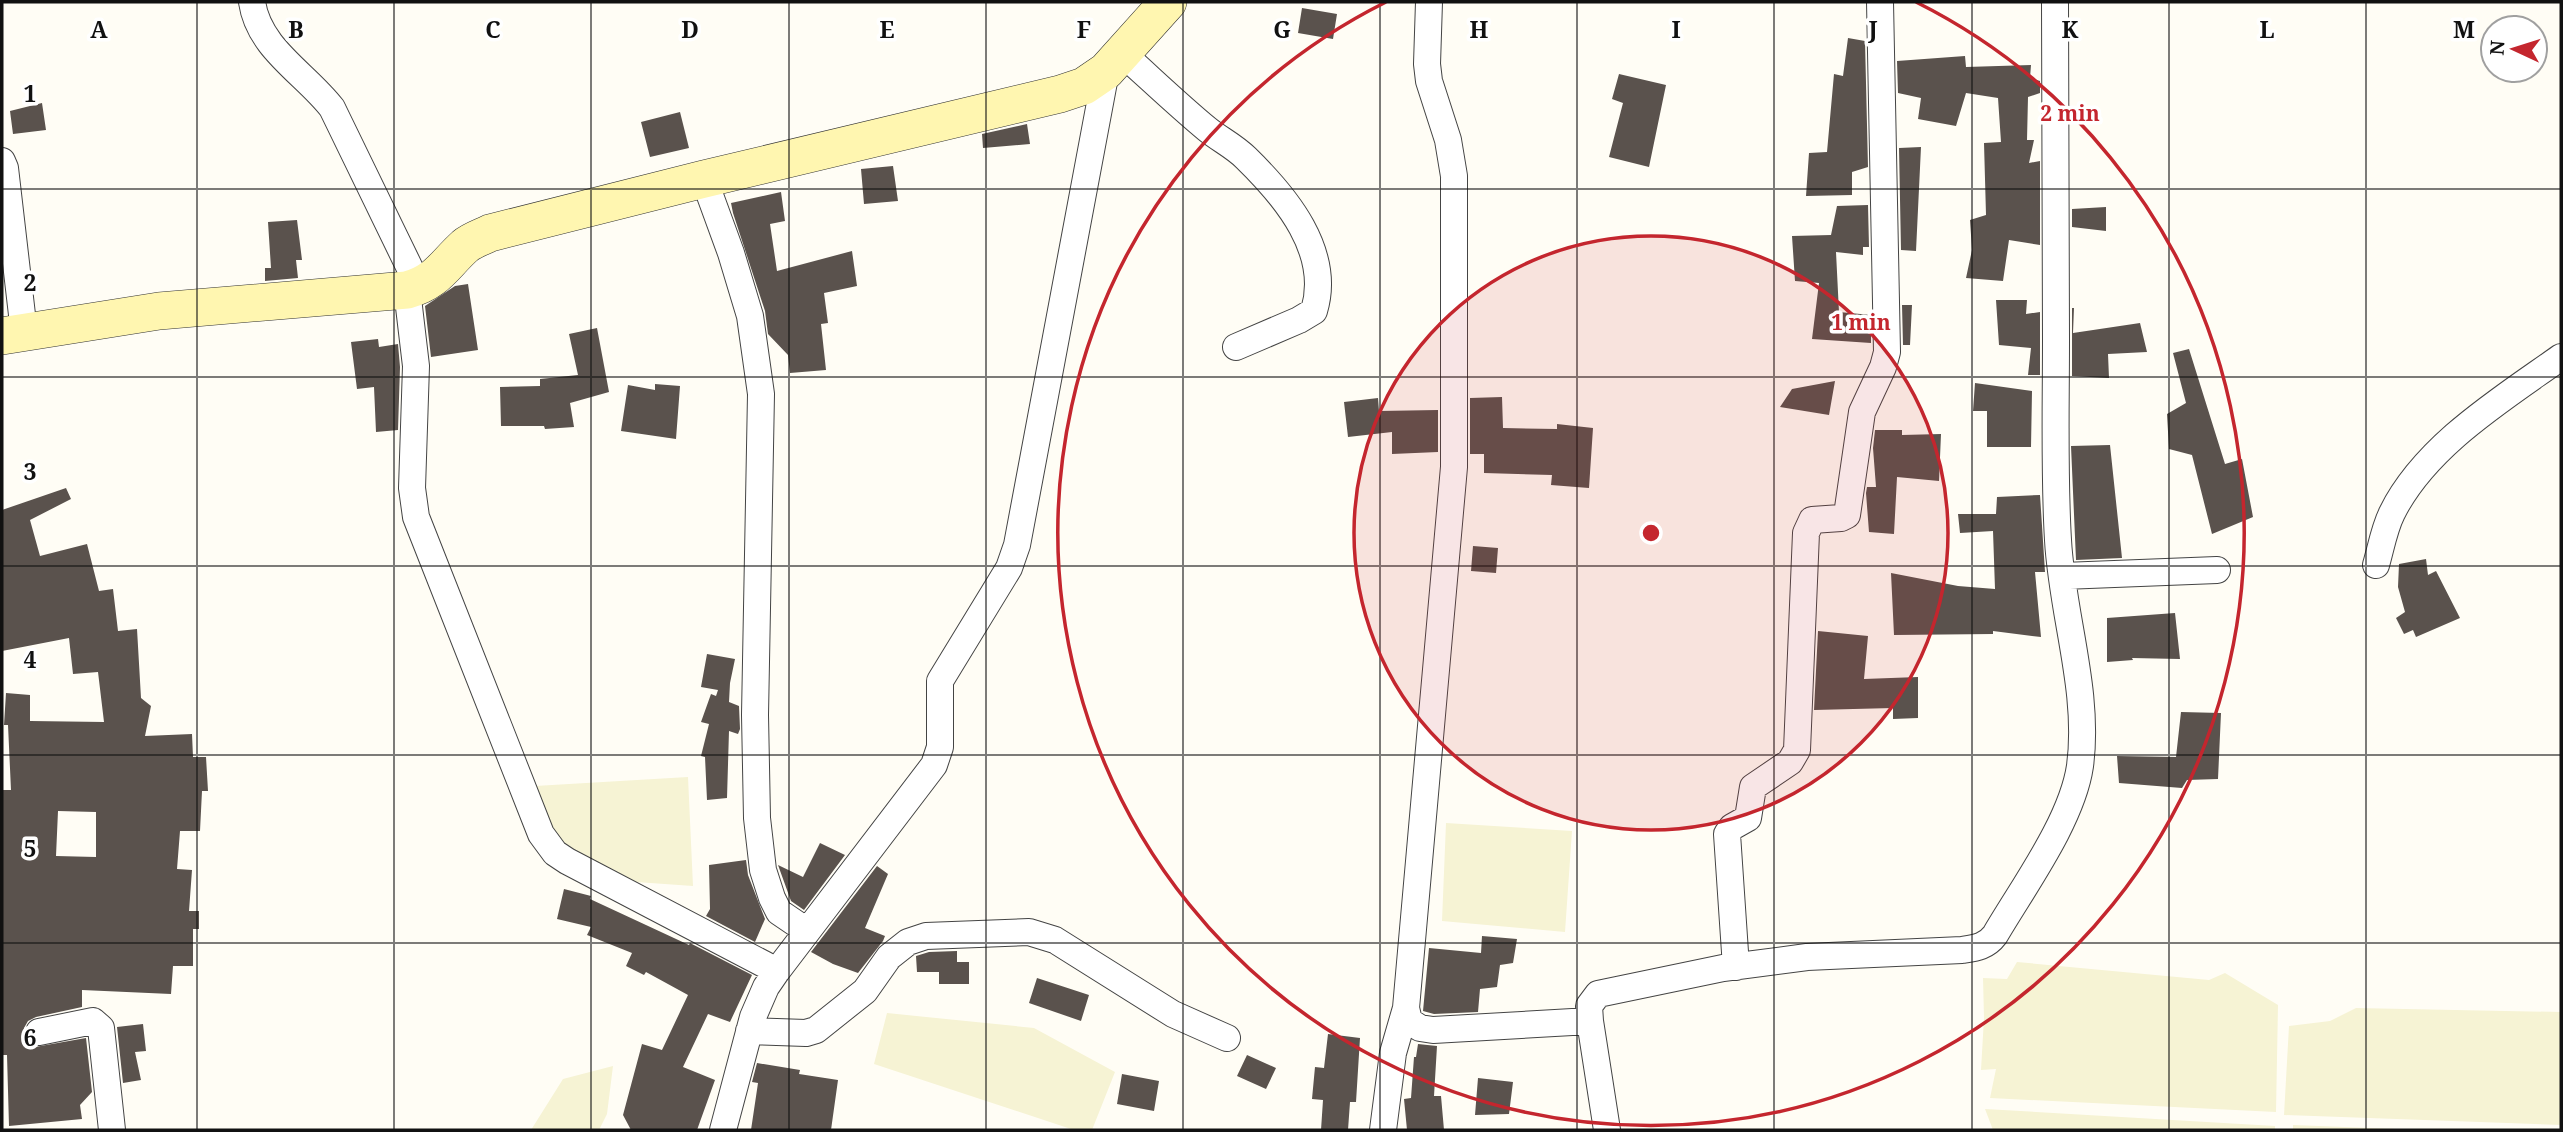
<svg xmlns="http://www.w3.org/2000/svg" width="2563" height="1132" font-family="'Noto Serif',serif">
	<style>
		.farmland { fill: #f6f3d4 }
		.building { fill: #5a524d; fill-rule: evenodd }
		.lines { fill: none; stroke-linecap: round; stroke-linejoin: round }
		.street-casing { stroke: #444; stroke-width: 28 }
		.secondary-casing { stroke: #333; stroke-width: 38 }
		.street { stroke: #fff; stroke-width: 26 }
		.secondary { stroke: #fff6b0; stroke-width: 37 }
		.grid { fill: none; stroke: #111; stroke-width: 2; stroke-opacity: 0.55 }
		.ring { fill: none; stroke: #c4262e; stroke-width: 3.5 }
		.grid-label { font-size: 23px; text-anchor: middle; font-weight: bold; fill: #111; stroke: #fff; stroke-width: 7; stroke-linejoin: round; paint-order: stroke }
		.centre { fill: #c4262e; stroke: #fff; stroke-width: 3.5 }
		.ring-label { font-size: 21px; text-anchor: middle; font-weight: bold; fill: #c4262e; stroke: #fff; stroke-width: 7; stroke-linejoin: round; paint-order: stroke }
	</style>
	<rect width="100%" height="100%" fill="#fffdf5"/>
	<path class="farmland" d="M 688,777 L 693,886 L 622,881 L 555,853 L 535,786 Z
		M 1446,823 L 1572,831 L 1565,932 L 1442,921 Z
		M 2017,962 L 2209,980 L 2225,973 L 2278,1005 L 2276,1112 L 1990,1098 L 1996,1069 L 1981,1070 L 1984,1018 L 1983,978 L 2007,979 Z
		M 2356,1008 L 2561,1012 L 2561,1125 L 2284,1115 L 2289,1026 L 2330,1021 Z
		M 887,1013 L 1034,1028 L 1115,1072 L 1092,1130 L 1074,1130 L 874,1064 Z
		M 613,1066 L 607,1114 L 599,1130 L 531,1130 L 563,1079 Z
		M 1985,1109 L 2275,1126 L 2275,1130 L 1993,1130 Z
		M 2293,1125 L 2422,1130 L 2293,1130 Z"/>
	<path class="building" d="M 1302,8 L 1337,14 L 1333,39 L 1298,33 Z
		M 1848,38 L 1865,41 L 1868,167 L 1852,172 L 1852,195 L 1806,196 L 1809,153 L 1827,152 L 1834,74 L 1843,76 Z
		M 1965,56 L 1966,67 L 2031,65 L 2030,78 L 2040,81 L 2040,93 L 2028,97 L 2027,140 L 2034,140 L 2029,163 L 2040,161 L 2040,245 L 2009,240 L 2003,281 L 1966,278 L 1972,250 L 1970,220 L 1986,215 L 1984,143 L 2001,142 L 1998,98 L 1966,93 L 1956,126 L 1918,119 L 1921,98 L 1898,93 L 1897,61 Z
		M 1619,74 L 1666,85 L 1649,167 L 1609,157 L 1623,103 L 1612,99 Z
		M 42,103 L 46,130 L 13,134 L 10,111 Z
		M 680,112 L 689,148 L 650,157 L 641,122 Z
		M 1027,124 L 1030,144 L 983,148 L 982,134 Z
		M 1921,147 L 1916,251 L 1901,250 L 1899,148 Z
		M 893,166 L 898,201 L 864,204 L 861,169 Z
		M 781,192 L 785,221 L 770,224 L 777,271 L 852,251 L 857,286 L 824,293 L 828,323 L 821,324 L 826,370 L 790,373 L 788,355 L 768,334 L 765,311 L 733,213 L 731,203 Z
		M 1868,205 L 1869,247 L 1863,247 L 1863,255 L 1836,252 L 1839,312 L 1871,315 L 1871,343 L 1812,339 L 1819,283 L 1795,281 L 1792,236 L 1831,235 L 1837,206 Z
		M 2106,207 L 2106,231 L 2072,227 L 2072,209 Z
		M 297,220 L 302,260 L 296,260 L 298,278 L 265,281 L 265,268 L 271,268 L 268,222 Z
		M 468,284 L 478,350 L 431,357 L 425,306 L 455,286 Z
		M 1996,300 L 2027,300 L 2026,314 L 2040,312 L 2040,375 L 2028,375 L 2031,348 L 1999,345 Z
		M 1902,305 L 1912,305 L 1910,345 L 1903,345 Z
		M 2072,308 L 2074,308 L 2073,333 L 2140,323 L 2147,352 L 2108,354 L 2109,378 L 2072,376 Z
		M 597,328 L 609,392 L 570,403 L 574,427 L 545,429 L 544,426 L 501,426 L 500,387 L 540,386 L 540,379 L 578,375 L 569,334 Z
		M 378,339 L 379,347 L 398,344 L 400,367 L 398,430 L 376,432 L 374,387 L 357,389 L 351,342 Z
		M 2189,349 L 2225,464 L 2242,459 L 2253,517 L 2212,534 L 2192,455 L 2169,449 L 2167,414 L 2186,403 L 2173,353 Z
		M 1835,381 L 1829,415 L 1780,407 L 1792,389 Z
		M 1975,383 L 2032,391 L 2031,447 L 1987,447 L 1987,411 L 1973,411 Z
		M 655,384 L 680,386 L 676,439 L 621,431 L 628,385 L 655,390 Z
		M 1502,397 L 1503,428 L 1557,429 L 1557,424 L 1593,428 L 1589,488 L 1551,485 L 1552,475 L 1484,473 L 1484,454 L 1470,454 L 1470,398 Z
		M 1378,398 L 1379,411 L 1438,410 L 1438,452 L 1392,454 L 1392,432 L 1348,437 L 1344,402 Z
		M 1875,430 L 1902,430 L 1902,435 L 1941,434 L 1939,481 L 1897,477 L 1894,534 L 1869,532 L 1866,493 L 1867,487 L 1876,487 L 1873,448 Z
		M 2110,445 L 2122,558 L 2076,560 L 2071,446 Z
		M 66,488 L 71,499 L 30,520 L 40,556 L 87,544 L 99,591 L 113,589 L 118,631 L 137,629 L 141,698 L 151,706 L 145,736 L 192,734 L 193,757 L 206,757 L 208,791 L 202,791 L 200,831 L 180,831 L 177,869 L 192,870 L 189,911 L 199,911 L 199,929 L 193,929 L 193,966 L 173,966 L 171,994 L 82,990 L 82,1007 L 36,1017 L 28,1021 L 24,1028 L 24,1036 L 28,1043 L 35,1047 L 86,1038 L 92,1092 L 80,1105 L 82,1119 L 9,1126 L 7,1055 L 2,1055 L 2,790 L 11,790 L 8,725 L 4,725 L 6,693 L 30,695 L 30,721 L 104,722 L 98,672 L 73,674 L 69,638 L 2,651 L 2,510 ZM 58,811 L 96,812 L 96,857 L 56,856 Z
		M 2040,495 L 2045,572 L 2035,572 L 2041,637 L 1993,631 L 1993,634 L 1894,635 L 1891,573 L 1958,586 L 1995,589 L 1993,531 L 1960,533 L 1958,514 L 1996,514 L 1997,497 Z
		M 1473,546 L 1498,548 L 1496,573 L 1471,571 Z
		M 2426,559 L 2428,575 L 2436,571 L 2460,618 L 2416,637 L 2413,630 L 2404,634 L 2396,618 L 2405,612 L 2398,587 L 2399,564 Z
		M 2175,613 L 2180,659 L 2132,658 L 2133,660 L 2107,662 L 2107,618 Z
		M 1818,631 L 1868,636 L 1864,679 L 1918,677 L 1918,718 L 1893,719 L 1893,708 L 1814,710 Z
		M 707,654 L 735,659 L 730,683 L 729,702 L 739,706 L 740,729 L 738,734 L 729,731 L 727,798 L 707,800 L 705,757 L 701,756 L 709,724 L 701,722 L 711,694 L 716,696 L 718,690 L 701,687 Z
		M 2181,712 L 2221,713 L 2218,779 L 2187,780 L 2182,788 L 2119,783 L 2117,756 L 2176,757 Z
		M 820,843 L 845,855 L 804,910 L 791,901 L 778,865 L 803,877 Z
		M 746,860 L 748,875 L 765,919 L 755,942 L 706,916 L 710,909 L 709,865 Z
		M 877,866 L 888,874 L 865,928 L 885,936 L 883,941 L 858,973 L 833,964 L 811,952 Z
		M 564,889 L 591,896 L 590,899 L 689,945 L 690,943 L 752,975 L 730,1022 L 708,1014 L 683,1067 L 715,1080 L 697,1130 L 631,1130 L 623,1115 L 642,1044 L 662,1050 L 688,995 L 646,972 L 644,975 L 626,966 L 632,953 L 587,935 L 591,927 L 557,919 Z
		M 1482,936 L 1517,939 L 1513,963 L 1500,965 L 1497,987 L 1480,989 L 1478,1012 L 1434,1014 L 1423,1011 L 1429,948 L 1481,953 Z
		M 957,951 L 957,962 L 969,962 L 969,984 L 939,984 L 939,972 L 917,972 L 916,956 L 929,952 Z
		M 1037,978 L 1089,995 L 1081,1021 L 1029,1003 Z
		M 143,1024 L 146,1051 L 135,1052 L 141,1080 L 123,1083 L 117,1027 Z
		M 1328,1034 L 1360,1038 L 1356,1102 L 1350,1102 L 1348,1130 L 1321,1130 L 1323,1100 L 1312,1099 L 1315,1067 L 1324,1068 Z
		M 1418,1044 L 1437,1046 L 1434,1096 L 1441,1096 L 1444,1130 L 1407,1130 L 1404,1099 L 1411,1098 L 1414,1057 L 1416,1057 Z
		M 1247,1055 L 1276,1068 L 1266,1089 L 1237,1076 Z
		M 757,1063 L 800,1070 L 799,1074 L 838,1080 L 831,1130 L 751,1130 L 758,1083 L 752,1082 Z
		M 1122,1074 L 1159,1081 L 1154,1111 L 1117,1104 Z
		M 1478,1078 L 1513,1082 L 1509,1114 L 1475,1115 Z"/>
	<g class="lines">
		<defs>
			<path id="street" d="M 252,2 C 259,49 305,73 332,108 L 419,287
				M 1429,2 L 1427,64 L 1429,81 L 1448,140 L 1454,176 L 1454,467 L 1406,1008 L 1409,1021 L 1420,1028 L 1433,1030 L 1590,1021
				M 1123,54 C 1151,79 1178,105 1207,129 C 1219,139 1234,146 1246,158 C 1286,197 1332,252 1314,311 L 1299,320 L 1236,347
				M 2,161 L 5,168 L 24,332
				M 704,179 L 731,253 L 750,316 L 761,394 L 755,715 L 757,818 L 763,870 L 772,898 L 779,912 L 807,931
				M 407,290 L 416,366 L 412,488 L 416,517 L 541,834 L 555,853 L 567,861 L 777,971
				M 2376,565 C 2381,548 2384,529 2392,513 C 2425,446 2502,399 2561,357
				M 2063,576 L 2217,570
				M 1736,967 L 1727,834 L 1732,827 L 1748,818 L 1753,787 L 1790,762 L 1797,750 L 1806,533 L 1812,520 L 1841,518 L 1847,515 L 1862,412 L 1883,367 L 1887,352 L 1880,2
				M 749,1031 L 806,1033 L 816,1030 L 865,991 L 889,957 L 908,942 L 926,936 L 1029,932 L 1055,940 L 1173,1014 L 1227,1038
				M 39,1032 L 93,1021 L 101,1028 L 112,1130
				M 723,1130 L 753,1017 L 766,987 L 777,971 L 934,765 L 940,747 L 940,681 L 1009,568 L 1017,545 L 1106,71
				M 1383,1130 L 1393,1053 L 1406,1008
				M 1607,1130 L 1590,1021 L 1589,1006 L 1598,994 L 1723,968 L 1807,957 L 1962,950 C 1975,948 1986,947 1995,935 C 2023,887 2072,821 2080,766 C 2090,691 2062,615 2058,540 C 2054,473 2056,407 2056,340 C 2056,227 2056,114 2055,2"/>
			<path id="secondary" d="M 2,336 L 159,311 L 407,290 C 437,282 444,265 465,246 C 472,240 482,237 490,233 L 704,179 L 1060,94 L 1084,86 L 1106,71 L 1168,2"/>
		</defs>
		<use href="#street" class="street-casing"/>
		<use href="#secondary" class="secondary-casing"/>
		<use href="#street" class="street"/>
		<use href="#secondary" class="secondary"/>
	</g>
	<path class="grid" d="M 197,2 L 197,1130M 394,2 L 394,1130M 591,2 L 591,1130M 789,2 L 789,1130M 986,2 L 986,1130M 1183,2 L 1183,1130M 1380,2 L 1380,1130M 1577,2 L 1577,1130M 1774,2 L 1774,1130M 1972,2 L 1972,1130M 2169,2 L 2169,1130M 2366,2 L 2366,1130M 2,189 L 2561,189M 2,377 L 2561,377M 2,566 L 2561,566M 2,755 L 2561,755M 2,943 L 2561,943"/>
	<circle cx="1651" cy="533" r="297" fill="#c4262e" fill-opacity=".12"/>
	<g class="ring">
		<circle cx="1651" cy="533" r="297"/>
		<path d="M1916 2A593 593 0 1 1 1386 2"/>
	</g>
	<g class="grid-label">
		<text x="99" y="38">A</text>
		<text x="296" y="38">B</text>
		<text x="493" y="38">C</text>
		<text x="690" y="38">D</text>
		<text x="887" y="38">E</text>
		<text x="1084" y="38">F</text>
		<text x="1282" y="38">G</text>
		<text x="1479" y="38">H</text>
		<text x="1676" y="38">I</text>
		<text x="1873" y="38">J</text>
		<text x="2070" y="38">K</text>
		<text x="2267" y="38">L</text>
		<text x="2464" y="38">M</text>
		<text x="30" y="102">1</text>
		<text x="30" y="291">2</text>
		<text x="30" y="480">3</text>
		<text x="30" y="668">4</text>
		<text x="30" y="857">5</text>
		<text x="30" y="1046">6</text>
	</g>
	<circle cx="1651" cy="533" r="10" class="centre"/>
	<g class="ring-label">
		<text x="2070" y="121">2 min</text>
		<text x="1861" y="330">1 min</text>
	</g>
	<rect width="2563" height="1132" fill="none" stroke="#111111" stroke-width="7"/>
	<g transform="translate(2514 49) rotate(274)"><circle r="33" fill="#ffffff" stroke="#a0a0a0" stroke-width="2"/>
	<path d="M0-5L12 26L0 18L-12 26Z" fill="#c4262e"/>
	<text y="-10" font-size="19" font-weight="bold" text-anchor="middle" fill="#111111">N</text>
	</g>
</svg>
